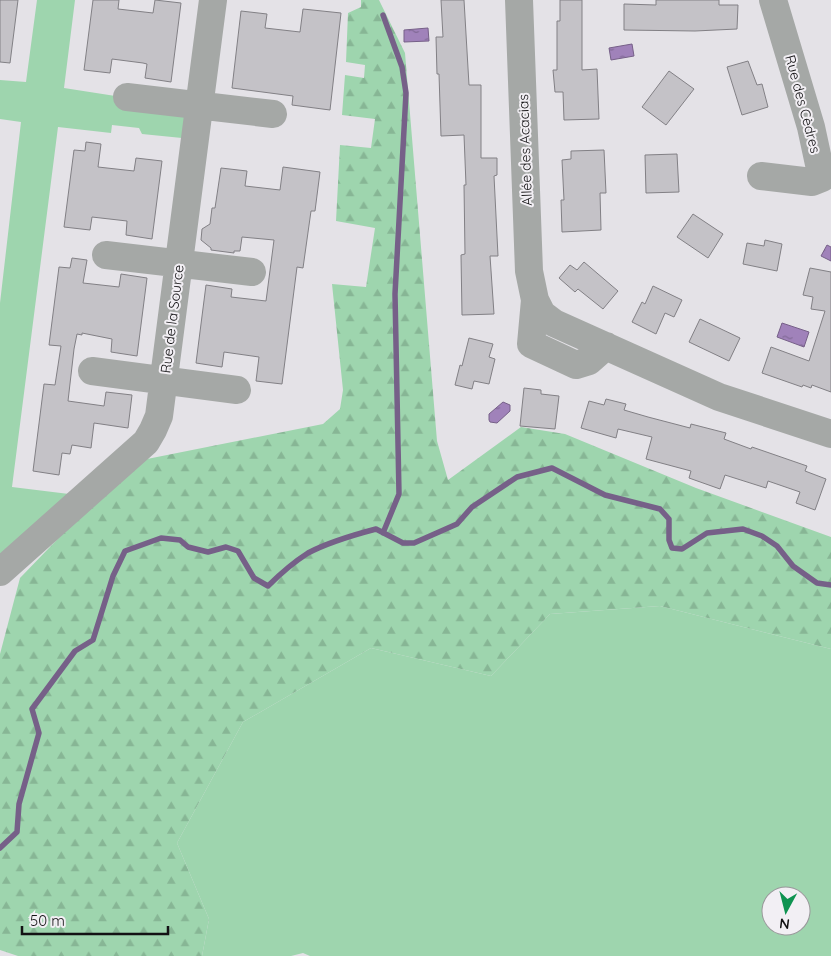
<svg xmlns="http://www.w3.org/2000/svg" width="831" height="956" font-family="Quicksand,sans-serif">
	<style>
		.grass { fill: #9ed5ae; fill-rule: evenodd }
		.forest { fill: url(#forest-firs) }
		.water { fill: url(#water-ripples); stroke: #766088 }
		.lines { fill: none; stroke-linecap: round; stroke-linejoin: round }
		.stream { stroke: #766088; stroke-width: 5.5 }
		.building { fill: #c4c2c7; stroke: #828085 }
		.minor { stroke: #a5a8a6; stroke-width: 28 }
		.labels { text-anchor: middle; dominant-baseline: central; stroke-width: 4; stroke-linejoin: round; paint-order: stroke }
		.street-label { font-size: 14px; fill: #131214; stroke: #f2eff4 }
	</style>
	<defs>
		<pattern id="forest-firs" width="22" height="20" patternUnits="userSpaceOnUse" patternTransform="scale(1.25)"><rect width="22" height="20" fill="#9ed5ae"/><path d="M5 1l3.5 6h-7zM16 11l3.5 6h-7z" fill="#87b695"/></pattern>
		<pattern id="water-ripples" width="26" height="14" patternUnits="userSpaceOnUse" patternTransform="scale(1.25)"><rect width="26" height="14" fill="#a082ba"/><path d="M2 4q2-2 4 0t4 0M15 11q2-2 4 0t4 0" fill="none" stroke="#816996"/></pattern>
	</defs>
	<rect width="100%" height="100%" fill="#e4e2e7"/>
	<path class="grass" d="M 37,0 L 75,0 L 64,88 L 186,107 L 182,138 L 142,134 L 139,128 L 112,125 L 111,133 L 58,127 L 12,487 L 69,494 L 0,554 L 0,303 L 21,122 L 0,119 L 0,80 L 26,82 Z
		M 660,606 L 831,649 L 831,956 L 310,956 L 303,953 L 291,956 L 202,956 L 209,919 L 177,843 L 243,722 L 371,648 L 491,676 L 550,614 ZM 771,896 L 801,896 L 801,926 L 771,926 Z"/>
	<path class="forest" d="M 361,0 L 379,0 L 405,53 L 437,441 L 448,480 L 521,427 L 565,434 L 696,488 L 831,537 L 831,649 L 660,606 L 550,614 L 491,676 L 371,648 L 243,722 L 177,843 L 209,919 L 202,956 L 18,956 L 0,950 L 0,654 L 20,578 L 132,462 L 323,424 L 340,409 L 343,390 L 332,284 L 366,287 L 375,228 L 336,221 L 340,145 L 371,148 L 375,119 L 342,115 L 345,75 L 364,78 L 365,65 L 346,62 L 348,13 L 361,7 Z"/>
	<path class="water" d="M 428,28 L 429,41 L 404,42 L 404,30 Z
		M 632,44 L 634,56 L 611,60 L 609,48 Z
		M 827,245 L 831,247 L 831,261 L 821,256 Z
		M 782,323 L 809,332 L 804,347 L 777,337 Z
		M 503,402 L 510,405 L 510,411 L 497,423 L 490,422 L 489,420 L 489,414 Z"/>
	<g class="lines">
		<path class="stream" d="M 383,533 L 399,494 L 395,294 L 406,93 L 402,67 L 383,15
			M 0,848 L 17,832 L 19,804 L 39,733 L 32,709 L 75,651 L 93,640 L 113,576 L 125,551 L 161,538 L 180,540 L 188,547 L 208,552 L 226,547 L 238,551 L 254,578 L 268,586 C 280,574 294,562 308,553 C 325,544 357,534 376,529 L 403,543 L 414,543 L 457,524 L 472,507 L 517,477 L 552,468 L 605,495 L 660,509 L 669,519 L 669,540 L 672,548 L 682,549 L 707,533 L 743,529 L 762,536 L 777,546 L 793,566 L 817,583 L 831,585"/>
	</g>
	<path class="building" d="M 0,0 L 18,0 L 10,63 L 0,62 Z
		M 93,0 L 119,0 L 118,9 L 153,13 L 155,0 L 181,3 L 171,82 L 145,78 L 147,64 L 143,63 L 112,59 L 110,73 L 84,70 Z
		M 441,0 L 464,0 L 469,85 L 481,85 L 481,158 L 497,158 L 497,175 L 494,176 L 498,256 L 490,256 L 494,314 L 462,315 L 461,255 L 465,254 L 464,185 L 466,185 L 464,135 L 441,136 L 439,74 L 437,74 L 436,37 L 443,37 Z
		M 560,0 L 582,0 L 582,70 L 597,69 L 599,119 L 564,120 L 563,92 L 555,92 L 553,70 L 557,70 L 557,21 L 560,21 Z
		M 656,0 L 719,0 L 719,5 L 738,5 L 737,29 L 695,31 L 624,30 L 624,4 L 656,5 Z
		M 303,9 L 341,13 L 330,110 L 292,105 L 293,96 L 232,88 L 241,11 L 267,14 L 265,28 L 300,32 Z
		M 748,61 L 757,85 L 762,84 L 768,107 L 742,115 L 727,67 Z
		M 669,71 L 694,89 L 666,125 L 642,107 Z
		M 86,142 L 101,144 L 98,167 L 134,171 L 136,158 L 162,161 L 152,239 L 126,235 L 127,221 L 92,217 L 90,230 L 64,227 L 74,150 L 85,151 Z
		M 604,150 L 606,193 L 600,193 L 601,230 L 562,232 L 561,200 L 564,200 L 562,160 L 571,159 L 571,151 Z
		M 677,154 L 679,192 L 646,193 L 645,155 Z
		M 283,167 L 320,172 L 315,211 L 311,211 L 303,268 L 297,267 L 282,384 L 256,381 L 259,357 L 224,352 L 222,367 L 196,363 L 206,285 L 232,289 L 231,297 L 266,301 L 271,263 L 274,240 L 242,237 L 240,251 L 234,251 L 234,253 L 211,250 L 211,248 L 201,240 L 202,229 L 210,224 L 212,208 L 215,208 L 221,168 L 247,171 L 245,186 L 280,190 Z
		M 693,214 L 723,234 L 708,258 L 677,237 Z
		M 765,240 L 782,244 L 777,271 L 743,264 L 747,243 L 764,246 Z
		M 72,258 L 87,260 L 83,283 L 119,287 L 121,274 L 147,278 L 137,356 L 111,352 L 112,339 L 82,333 L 82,335 L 77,334 L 74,349 L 68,401 L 104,406 L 106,392 L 132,395 L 128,428 L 94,423 L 91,448 L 72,445 L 70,454 L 62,453 L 59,475 L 33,471 L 44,384 L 55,385 L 61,346 L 49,345 L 59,267 L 70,268 Z
		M 584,262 L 618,291 L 603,309 L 578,289 L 575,292 L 559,278 L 570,265 L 577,270 Z
		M 810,268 L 831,272 L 831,392 L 812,385 L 811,388 L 803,385 L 802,387 L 762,373 L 771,347 L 809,361 L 825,311 L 811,309 L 813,297 L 803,295 Z
		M 653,286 L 682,300 L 674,317 L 665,313 L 656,334 L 632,322 L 642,302 L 645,304 Z
		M 700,319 L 740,338 L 729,361 L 689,342 Z
		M 469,338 L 493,344 L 489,357 L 495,359 L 489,384 L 474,381 L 472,389 L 455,385 L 460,365 L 462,366 Z
		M 524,388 L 541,390 L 541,394 L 559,396 L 555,429 L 520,426 Z
		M 606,399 L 626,404 L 624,410 L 648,417 L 690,428 L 691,424 L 726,433 L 724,439 L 751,449 L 752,447 L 807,466 L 805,471 L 826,479 L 815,510 L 796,503 L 800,492 L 768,481 L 766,488 L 725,475 L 720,489 L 689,478 L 691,471 L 646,459 L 652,437 L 618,429 L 616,438 L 581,428 L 589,401 L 604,405 Z"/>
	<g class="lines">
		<path class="minor" d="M 519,0 L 529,271 L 535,300 L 542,314 L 554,323 L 719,397 L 831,434
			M 127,97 L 273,114
			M 761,176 L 812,182 L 822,178 L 811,127 L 773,0
			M 106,255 L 252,272
			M 535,300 L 531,344 L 576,365 L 589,361 L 606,346
			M 92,371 L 237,390
			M 0,572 L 146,442 L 153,430 L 159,416 L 213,0"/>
	</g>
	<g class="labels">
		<g class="street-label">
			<text transform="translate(803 104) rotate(75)">Rue des Cèdres</text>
			<text transform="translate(525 150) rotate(-92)">Allée des Acacias</text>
			<text transform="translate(172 319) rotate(-83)">Rue de la Source</text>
		</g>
	</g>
	<g transform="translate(786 911) rotate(187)"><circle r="24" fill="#f2eff4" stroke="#99979a"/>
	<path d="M0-4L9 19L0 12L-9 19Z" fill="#0f9351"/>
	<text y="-8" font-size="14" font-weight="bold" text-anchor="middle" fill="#131214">N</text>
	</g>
	<path d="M22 926v8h146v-8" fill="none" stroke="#131214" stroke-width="2.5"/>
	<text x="30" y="926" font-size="15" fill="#131214" stroke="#f2eff4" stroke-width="4" paint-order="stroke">50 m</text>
</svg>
